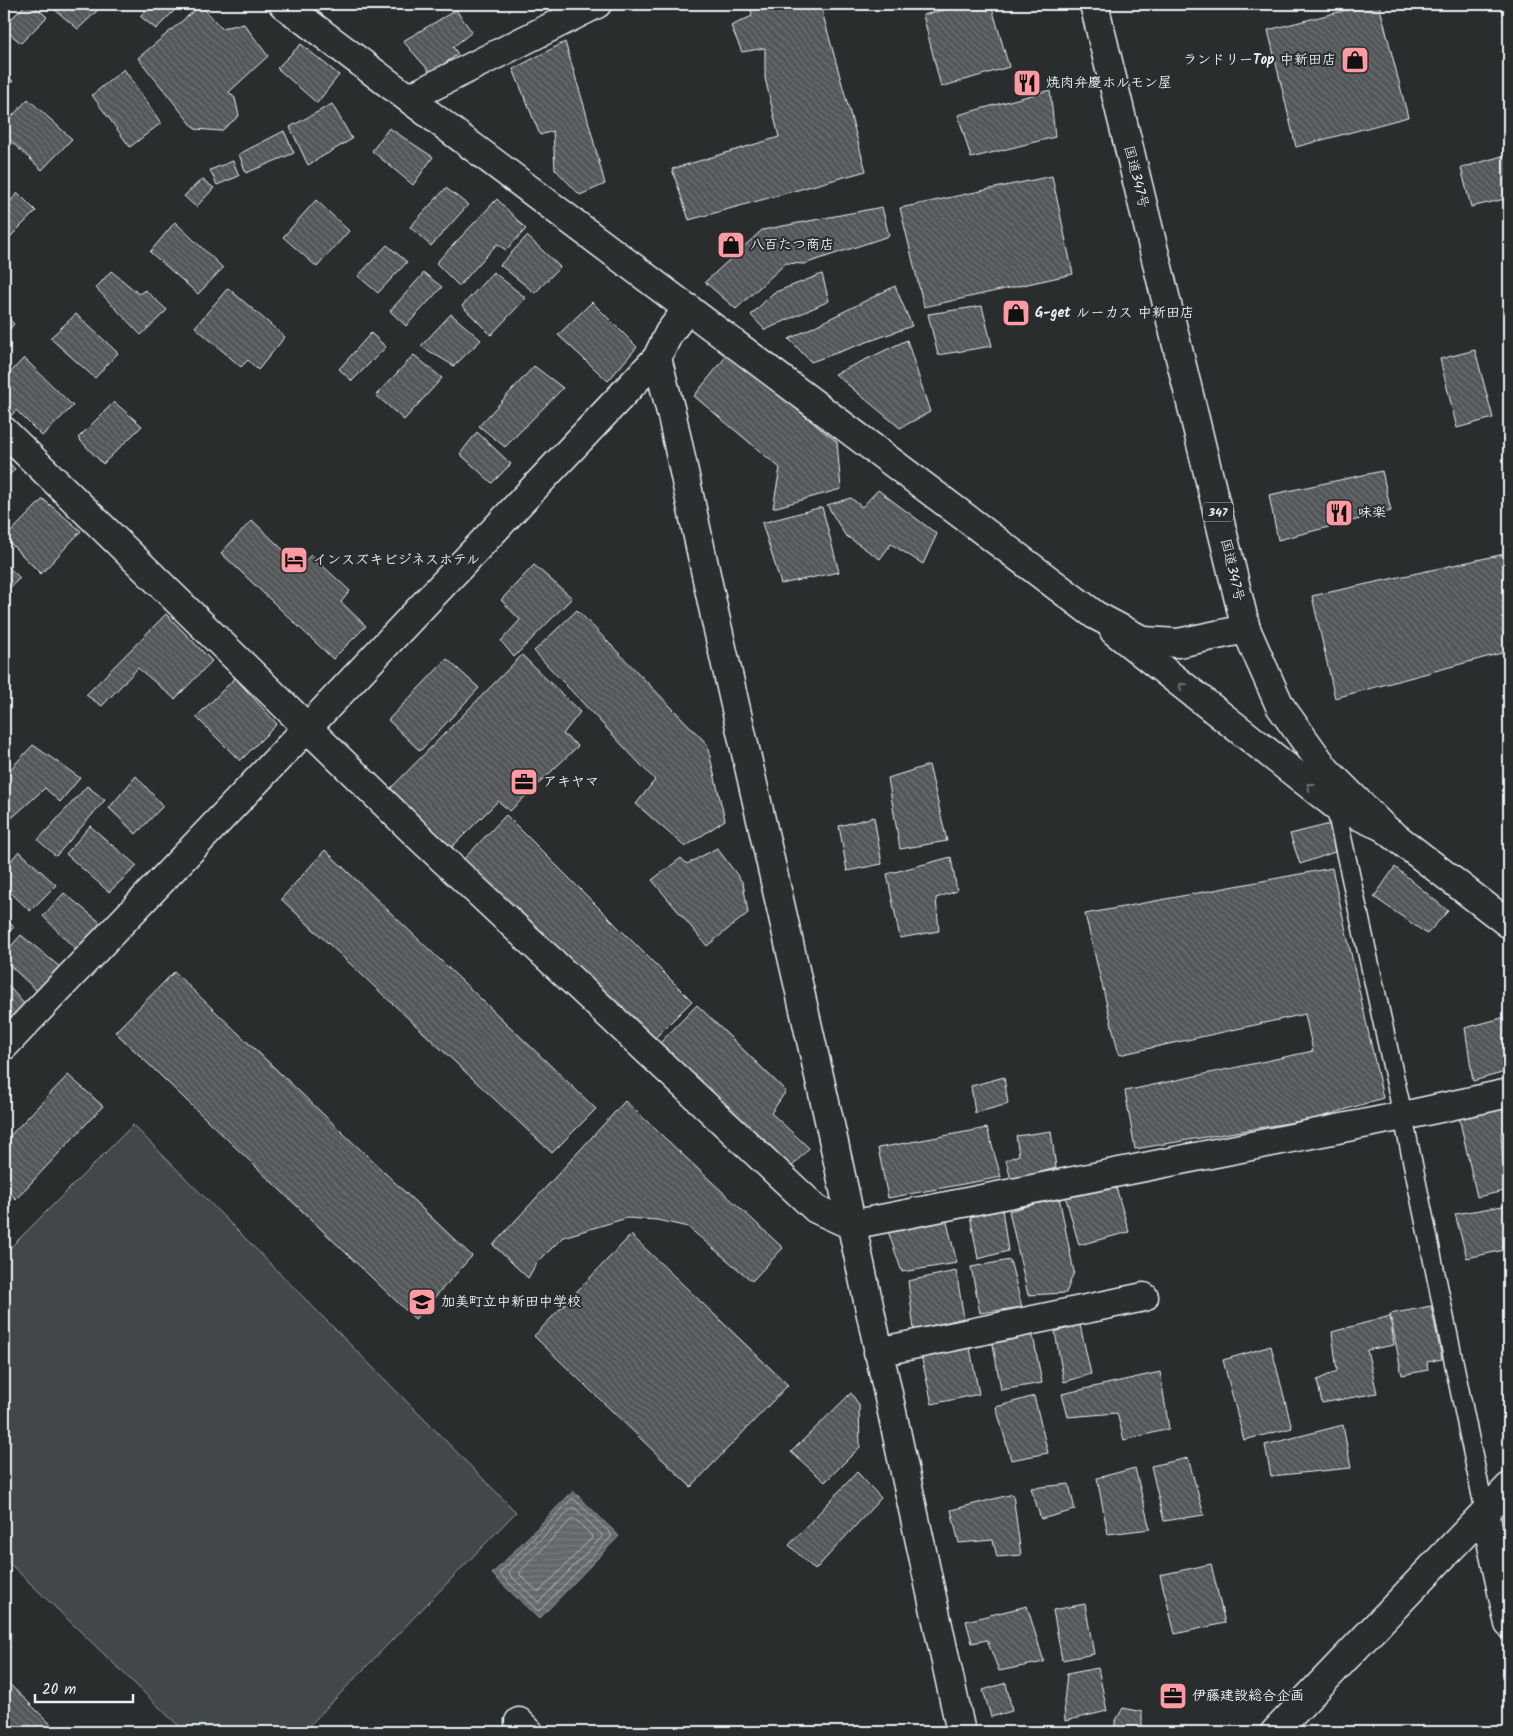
<svg xmlns="http://www.w3.org/2000/svg" width="1513" height="1736" font-family="Kalam,'Klee One',sans-serif">
	<style>
		.grass { fill: #424648; stroke: #959ca0 }
		.water { fill: url(#water-rules); stroke: #989fa3 }
		.lines { fill: none; stroke-linecap: round; stroke-linejoin: round }
		.shore { stroke: #b3bac0; stroke-width: 1 }
		.building { fill: url(#building-back-hatch); stroke: #e8f1f8 }
		.lane-casing { stroke: #e8f1f8; stroke-width: 21 }
		.street-casing { stroke: #e8f1f8; stroke-width: 31 }
		.secondary-casing { stroke: #e8f1f8; stroke-width: 31 }
		.highway-casing { stroke: #e8f1f8; stroke-width: 31 }
		.lane { stroke: #2a2d2e; stroke-width: 18 }
		.street { stroke: #2a2d2e; stroke-width: 28 }
		.secondary { stroke: #2a2d2e; stroke-width: 28 }
		.highway { stroke: #2a2d2e; stroke-width: 28 }
		.oneway { stroke: #6c7275 }
		.labels { text-anchor: middle; dominant-baseline: central; stroke-width: 4; stroke-linejoin: round; paint-order: stroke }
		.shield { fill: #2a2d2e; stroke: #afb6bb; stroke-width: 1 }
		.shield-label { font-size: 12px; font-weight: bold; fill: #e8f1f8 }
		.poi-label { font-size: 14px; font-weight: bold; fill: #e8f1f8; stroke: #2a2d2e; text-anchor: start }
		.street-label { font-size: 14px; fill: #e8f1f8; stroke: #2a2d2e }
	</style>
	<defs>
		<pattern id="water-rules" width="6" height="5" patternUnits="userSpaceOnUse" patternTransform="scale(1.25)"><rect width="6" height="5" fill="#63686b"/><path d="M0 2.5h6" fill="none" stroke="#797e81"/></pattern>
		<pattern id="building-back-hatch" width="6" height="6" patternUnits="userSpaceOnUse" patternTransform="scale(1.25)"><rect width="6" height="6" fill="#535759"/><path d="M-1 5l2 2M0 0l6 6M5-1l2 2" fill="none" stroke="#6c7072"/></pattern>
	</defs>
	<rect width="100%" height="100%" fill="#2a2d2e"/>
	<filter id="ink" filterUnits="userSpaceOnUse"><feTurbulence type="fractalNoise" baseFrequency=".02" numOctaves="2"/><feDisplacementMap in="SourceGraphic" scale="10" xChannelSelector="R" yChannelSelector="G"/><feConvolveMatrix kernelMatrix="1 2 1 2 8 2 1 2 1" color-interpolation-filters="sRGB"/></filter>
	<g filter="url(#ink)">
		<path class="grass" d="M 133,1125 L 516,1512 L 303,1732 L 185,1732 L 4,1558 L 4,1254 Z"/>
		<path class="water" d="M 573,1491 L 619,1536 L 539,1619 L 492,1574 Z"/>
		<g class="lines">
			<path class="shore" d="M 572,1499 L 575,1500 L 611,1534 L 611,1537 L 540,1610 L 538,1611 L 501,1575 L 500,1573 Z
				M 572,1508 L 575,1508 L 602,1535 L 602,1537 L 540,1601 L 538,1602 L 510,1575 L 509,1572 Z
				M 572,1519 L 575,1519 L 591,1535 L 592,1538 L 540,1591 L 537,1591 L 520,1575 L 520,1572 Z"/>
		</g>
		<path class="building" d="M 26,4 L 32,4 L 47,17 L 21,43 L 4,29 L 4,26 Z
			M 48,4 L 94,4 L 100,8 L 78,29 Z
			M 152,4 L 181,4 L 156,29 L 140,16 Z
			M 750,4 L 820,4 L 866,171 L 689,220 L 672,169 L 779,137 L 765,78 L 765,48 L 742,52 L 731,26 L 752,16 Z
			M 968,4 L 991,4 L 1009,67 L 941,87 L 923,15 Z
			M 1370,4 L 1379,4 L 1408,117 L 1296,147 L 1268,30 Z
			M 201,5 L 221,28 L 244,24 L 268,56 L 229,92 L 235,98 L 239,116 L 221,131 L 195,129 L 138,58 Z
			M 456,10 L 472,32 L 453,47 L 458,54 L 431,73 L 403,41 Z
			M 565,42 L 585,109 L 605,184 L 580,195 L 555,169 L 553,131 L 540,135 L 513,69 Z
			M 301,44 L 339,75 L 317,103 L 277,68 Z
			M 124,69 L 161,123 L 130,147 L 92,95 Z
			M 4,73 L 13,81 L 4,91 Z
			M 1050,90 L 1055,137 L 971,158 L 958,115 Z
			M 28,99 L 72,139 L 42,170 L 4,135 L 4,125 Z
			M 332,104 L 352,139 L 308,165 L 290,127 Z
			M 389,128 L 433,157 L 413,185 L 372,151 Z
			M 284,131 L 294,153 L 246,173 L 239,154 Z
			M 1509,154 L 1509,198 L 1471,207 L 1461,168 Z
			M 233,161 L 239,176 L 217,185 L 210,170 Z
			M 1052,176 L 1073,274 L 924,307 L 900,208 Z
			M 202,179 L 214,188 L 196,207 L 184,196 Z
			M 446,188 L 468,205 L 431,246 L 410,227 Z
			M 18,193 L 36,211 L 4,243 L 4,208 Z
			M 497,199 L 526,229 L 506,250 L 497,244 L 459,286 L 436,263 Z
			M 316,200 L 349,231 L 317,267 L 283,237 Z
			M 882,207 L 889,236 L 804,264 L 786,263 L 736,309 L 705,282 L 762,230 Z
			M 175,222 L 223,268 L 198,294 L 150,252 Z
			M 527,236 L 560,267 L 535,293 L 500,265 Z
			M 387,245 L 407,262 L 378,293 L 358,276 Z
			M 111,271 L 139,294 L 145,290 L 167,310 L 141,335 L 96,288 Z
			M 493,272 L 526,298 L 491,335 L 462,306 Z
			M 424,273 L 442,287 L 406,326 L 390,311 Z
			M 822,274 L 829,301 L 765,330 L 751,315 L 773,293 Z
			M 895,286 L 912,326 L 811,362 L 789,339 Z
			M 228,288 L 285,337 L 258,370 L 248,360 L 241,367 L 195,327 Z
			M 592,302 L 637,347 L 608,381 L 558,335 Z
			M 982,306 L 992,346 L 938,355 L 928,314 Z
			M 4,314 L 14,324 L 4,335 Z
			M 76,314 L 118,353 L 95,378 L 50,338 Z
			M 451,314 L 481,340 L 454,366 L 421,346 Z
			M 371,333 L 386,347 L 352,381 L 339,369 Z
			M 907,340 L 930,412 L 900,428 L 835,374 Z
			M 1475,350 L 1493,418 L 1457,428 L 1440,359 Z
			M 728,354 L 837,442 L 841,489 L 773,508 L 780,468 L 694,396 Z
			M 414,355 L 442,378 L 404,420 L 376,395 Z
			M 24,358 L 73,406 L 42,436 L 16,410 L 10,417 L 4,412 L 4,379 Z
			M 534,366 L 563,388 L 505,447 L 479,426 Z
			M 114,402 L 142,426 L 103,464 L 78,438 Z
			M 477,432 L 511,464 L 492,483 L 460,454 Z
			M 4,458 L 15,469 L 4,481 Z
			M 1382,471 L 1391,511 L 1278,540 L 1269,495 Z
			M 878,490 L 937,534 L 923,564 L 891,544 L 880,559 L 845,535 L 827,505 L 851,498 L 862,507 Z
			M 43,499 L 81,531 L 41,574 L 5,538 Z
			M 822,507 L 839,572 L 781,584 L 762,523 Z
			M 252,520 L 300,566 L 311,555 L 350,591 L 341,602 L 366,626 L 333,659 L 221,553 Z
			M 1509,553 L 1509,651 L 1335,698 L 1312,596 Z
			M 4,563 L 20,578 L 4,593 Z
			M 534,565 L 572,598 L 514,657 L 501,641 L 520,620 L 501,600 Z
			M 577,610 L 707,744 L 725,820 L 685,847 L 636,804 L 655,780 L 534,651 Z
			M 166,614 L 212,661 L 175,699 L 138,668 L 102,706 L 86,695 Z
			M 522,655 L 580,712 L 563,734 L 578,746 L 510,811 L 498,801 L 445,854 L 384,795 Z
			M 447,659 L 479,688 L 420,751 L 388,720 Z
			M 235,678 L 277,724 L 240,761 L 196,717 Z
			M 33,745 L 80,778 L 60,802 L 45,788 L 5,824 L 4,823 L 4,776 Z
			M 929,765 L 947,841 L 900,849 L 888,778 Z
			M 136,776 L 163,806 L 136,834 L 109,808 Z
			M 87,786 L 105,800 L 56,856 L 38,840 Z
			M 506,815 L 692,1001 L 650,1043 L 458,865 Z
			M 874,817 L 882,864 L 847,871 L 839,826 Z
			M 1330,824 L 1335,852 L 1300,864 L 1290,834 Z
			M 90,826 L 137,866 L 109,892 L 66,854 Z
			M 717,848 L 743,883 L 748,913 L 707,946 L 652,880 L 681,858 L 687,864 Z
			M 325,850 L 596,1109 L 552,1153 L 281,899 Z
			M 19,851 L 56,885 L 30,911 L 4,886 L 4,869 Z
			M 951,857 L 957,891 L 936,898 L 939,931 L 900,938 L 887,874 Z
			M 1395,867 L 1448,911 L 1427,934 L 1374,897 Z
			M 1332,868 L 1383,1098 L 1318,1118 L 1135,1149 L 1125,1091 L 1313,1051 L 1305,1014 L 1119,1055 L 1085,914 Z
			M 64,893 L 101,923 L 77,951 L 43,916 Z
			M 4,917 L 14,927 L 4,937 Z
			M 21,935 L 60,967 L 37,991 L 4,960 L 4,954 Z
			M 174,972 L 472,1256 L 415,1319 L 115,1032 Z
			M 4,981 L 25,1005 L 5,1026 L 4,1024 Z
			M 697,1005 L 786,1091 L 771,1113 L 809,1148 L 787,1172 L 654,1049 Z
			M 1509,1016 L 1509,1071 L 1473,1081 L 1465,1028 Z
			M 68,1075 L 103,1106 L 16,1199 L 4,1188 L 4,1171 L 7,1166 L 4,1163 L 4,1142 Z
			M 1004,1077 L 1008,1104 L 975,1113 L 971,1086 Z
			M 625,1101 L 783,1248 L 752,1281 L 688,1227 L 657,1220 L 627,1218 L 563,1237 L 536,1264 L 528,1278 L 493,1245 Z
			M 1509,1106 L 1509,1131 L 1501,1133 L 1503,1163 L 1509,1162 L 1509,1190 L 1477,1197 L 1459,1117 Z
			M 987,1128 L 1001,1177 L 888,1198 L 878,1148 Z
			M 1051,1131 L 1056,1168 L 1011,1180 L 1006,1160 L 1019,1155 L 1016,1136 Z
			M 1115,1184 L 1129,1232 L 1079,1245 L 1065,1195 Z
			M 1059,1197 L 1074,1272 L 1066,1293 L 1028,1295 L 1009,1211 Z
			M 1509,1205 L 1509,1249 L 1467,1258 L 1455,1214 Z
			M 1002,1209 L 1008,1251 L 978,1259 L 970,1215 Z
			M 945,1214 L 957,1263 L 902,1272 L 887,1228 Z
			M 631,1235 L 788,1385 L 691,1487 L 534,1336 Z
			M 1010,1260 L 1022,1307 L 980,1313 L 971,1267 Z
			M 956,1271 L 964,1318 L 914,1330 L 908,1281 Z
			M 1431,1306 L 1442,1359 L 1427,1362 L 1428,1370 L 1402,1375 L 1390,1314 Z
			M 1390,1316 L 1394,1345 L 1367,1350 L 1377,1393 L 1322,1403 L 1317,1380 L 1337,1371 L 1332,1332 Z
			M 1080,1325 L 1091,1374 L 1064,1382 L 1055,1332 Z
			M 1032,1330 L 1042,1383 L 1001,1390 L 992,1339 Z
			M 969,1343 L 979,1394 L 932,1404 L 921,1355 Z
			M 1271,1346 L 1292,1428 L 1244,1440 L 1223,1360 Z
			M 1160,1372 L 1169,1429 L 1124,1440 L 1117,1413 L 1068,1417 L 1062,1394 Z
			M 851,1393 L 859,1405 L 860,1447 L 825,1482 L 791,1452 Z
			M 1034,1396 L 1048,1453 L 1011,1460 L 996,1407 Z
			M 1343,1425 L 1351,1468 L 1271,1476 L 1265,1445 Z
			M 1188,1458 L 1204,1515 L 1164,1521 L 1151,1466 Z
			M 1135,1468 L 1150,1529 L 1108,1534 L 1097,1478 Z
			M 857,1472 L 881,1498 L 815,1570 L 789,1545 Z
			M 1069,1484 L 1075,1510 L 1041,1519 L 1031,1488 Z
			M 1013,1494 L 1021,1555 L 997,1557 L 993,1540 L 959,1543 L 951,1510 Z
			M 1211,1564 L 1225,1623 L 1175,1634 L 1160,1575 Z
			M 1085,1604 L 1094,1654 L 1062,1660 L 1053,1610 Z
			M 1027,1606 L 1044,1662 L 999,1671 L 987,1640 L 972,1643 L 966,1621 Z
			M 1098,1668 L 1107,1711 L 1065,1721 L 1064,1702 L 1067,1674 Z
			M 4,1679 L 59,1732 L 4,1732 Z
			M 1006,1683 L 1012,1711 L 991,1717 L 983,1690 Z
			M 1123,1708 L 1142,1712 L 1142,1732 L 1115,1732 L 1115,1722 Z"/>
		<g class="lines">
			<defs>
				<path id="lane" d="M 1335,805 L 1403,1116 L 1485,1513"/>
				<path id="street" d="M 409,98 L 597,4
					M 657,358 L 672,416 L 716,621 L 829,1120 L 961,1732
					M 4,431 L 416,834 L 816,1209 L 851,1225 L 1403,1116 L 1509,1093
					M 1114,631 L 1335,805 L 1381,826
					M 4,1046 L 308,727 L 657,358 L 669,333 L 688,308
					M 878,1352 L 1144,1297
					M 1485,1513 L 1509,1624
					M 519,1722 L 529,1732"/>
				<path id="secondary" d="M 283,4 L 1095,615 L 1144,641 L 1178,643 L 1246,629
					M 1275,1732 L 1509,1487"/>
				<path id="highway" d="M 1094,4 L 1246,629 L 1280,706 L 1326,770 L 1383,827 L 1509,924"/>
			</defs>
			<use href="#lane" class="lane-casing"/>
			<use href="#street" class="street-casing"/>
			<use href="#secondary" class="secondary-casing"/>
			<use href="#highway" class="highway-casing"/>
			<use href="#lane" class="lane"/>
			<use href="#street" class="street"/>
			<use href="#secondary" class="secondary"/>
			<use href="#highway" class="highway"/>
		</g>
		<defs><path id="oneway-chevron" d="M-2-3.5L2.5 0L-2 3.5" fill="none" stroke-width="1.6" stroke-linecap="round" stroke-linejoin="round" transform="scale(1.25)"/></defs>
		<g class="oneway">
			<use href="#oneway-chevron" transform="translate(1182 686) rotate(-141)"/>
			<use href="#oneway-chevron" transform="translate(1310 786) rotate(-142)"/>
		</g>
	</g>
	<defs>
		<symbol id="shop-square" viewBox="-11 -11 22 22"><rect x="-9" y="-9" width="18" height="18" rx="4" fill="#ff9aa2" stroke="#2a2d2e"/><path d="M-5-2.5h2.3a2.7 3.5 0 0 1 5.4 0H5L5.5 6h-11ZM-1.5-2.5h3a1.5 2.3 0 0 0-3 0Z" fill="#111"/></symbol>
		<symbol id="restaurant-square" viewBox="-11 -11 22 22"><rect x="-9" y="-9" width="18" height="18" rx="4" fill="#ff9aa2" stroke="#2a2d2e"/><path d="M-5-6h1v4h1v-4h1v4h1v-4h1v5L-1.5 .5V6h-2V.5L-5-1ZM5-6V6H3V1.5H1.5Q1.5-4 5-6Z" fill="#111"/></symbol>
		<symbol id="hotel-square" viewBox="-11 -11 22 22"><rect x="-9" y="-9" width="18" height="18" rx="4" fill="#ff9aa2" stroke="#2a2d2e"/><path d="M-6-4.5h1.5V1H6V5H4.5V3h-9V5H-6ZM-4 0a1.8 1.8 0 1 1 3.6 0ZM.5 0V-2.5h3Q6-2.5 6 0Z" fill="#111"/></symbol>
		<symbol id="office-square" viewBox="-11 -11 22 22"><rect x="-9" y="-9" width="18" height="18" rx="4" fill="#ff9aa2" stroke="#2a2d2e"/><path d="M-6-3h4V-5.5h4V-3h4V5H-6ZM-1-4.5V-3h2v-1.5ZM-6 0V1H6V0Z" fill="#111"/></symbol>
		<symbol id="school-square" viewBox="-11 -11 22 22"><rect x="-9" y="-9" width="18" height="18" rx="4" fill="#ff9aa2" stroke="#2a2d2e"/><path d="M0-5L7-2L0 1L-7-2ZM-4 1L0 2.5L4 1V4Q0 6-4 4Z" fill="#111"/></symbol>
	</defs>
	<g fill-rule="evenodd">
		<use href="#shop-square" x="1339" y="44" width="32" height="32"/>
		<use href="#restaurant-square" x="1011" y="67" width="32" height="32"/>
		<use href="#shop-square" x="715" y="229" width="32" height="32"/>
		<use href="#shop-square" x="1000" y="297" width="32" height="32"/>
		<use href="#restaurant-square" x="1323" y="497" width="32" height="32"/>
		<use href="#hotel-square" x="278" y="544" width="32" height="32"/>
		<use href="#office-square" x="508" y="766" width="32" height="32"/>
		<use href="#school-square" x="406" y="1286" width="32" height="32"/>
		<use href="#office-square" x="1157" y="1680" width="32" height="32"/>
	</g>
	<g class="labels">
		<rect class="shield" x="1203" y="502.5" width="30" height="19" rx="4"/>
		<g class="shield-label">
			<text x="1218" y="512">347</text>
		</g>
		<g class="poi-label">
			<text x="1336" y="60" text-anchor="end">ランドリーTop 中新田店</text>
			<text x="1046" y="83">焼肉弁慶ホルモン屋</text>
			<text x="750" y="245">八百たつ商店</text>
			<text x="1035" y="313">G-get ルーカス 中新田店</text>
			<text x="1358" y="513">味楽</text>
			<text x="313" y="560">インスズキビジネスホテル</text>
			<text x="543" y="782">アキヤマ</text>
			<text x="441" y="1302">加美町立中新田中学校</text>
			<text x="1192" y="1696">伊藤建設総合企画</text>
		</g>
		<g class="street-label">
			<text transform="translate(1136 177) rotate(76)">国道347号</text>
			<text transform="translate(1232 570) rotate(77)">国道347号</text>
		</g>
	</g>
	<rect width="1513" height="1736" fill="none" stroke="#2a2d2e" stroke-width="20"/>
	<rect x="10" y="10" width="1493" height="1716" fill="none" stroke="#e8f1f8" stroke-width="2" filter="url(#ink)"/>
	<path d="M35 1694v8h98v-8" fill="none" stroke="#e8f1f8" stroke-width="2.5"/>
	<text x="42" y="1694" font-size="15" fill="#e8f1f8" stroke="#2a2d2e" stroke-width="4" paint-order="stroke">20 m</text>
</svg>
